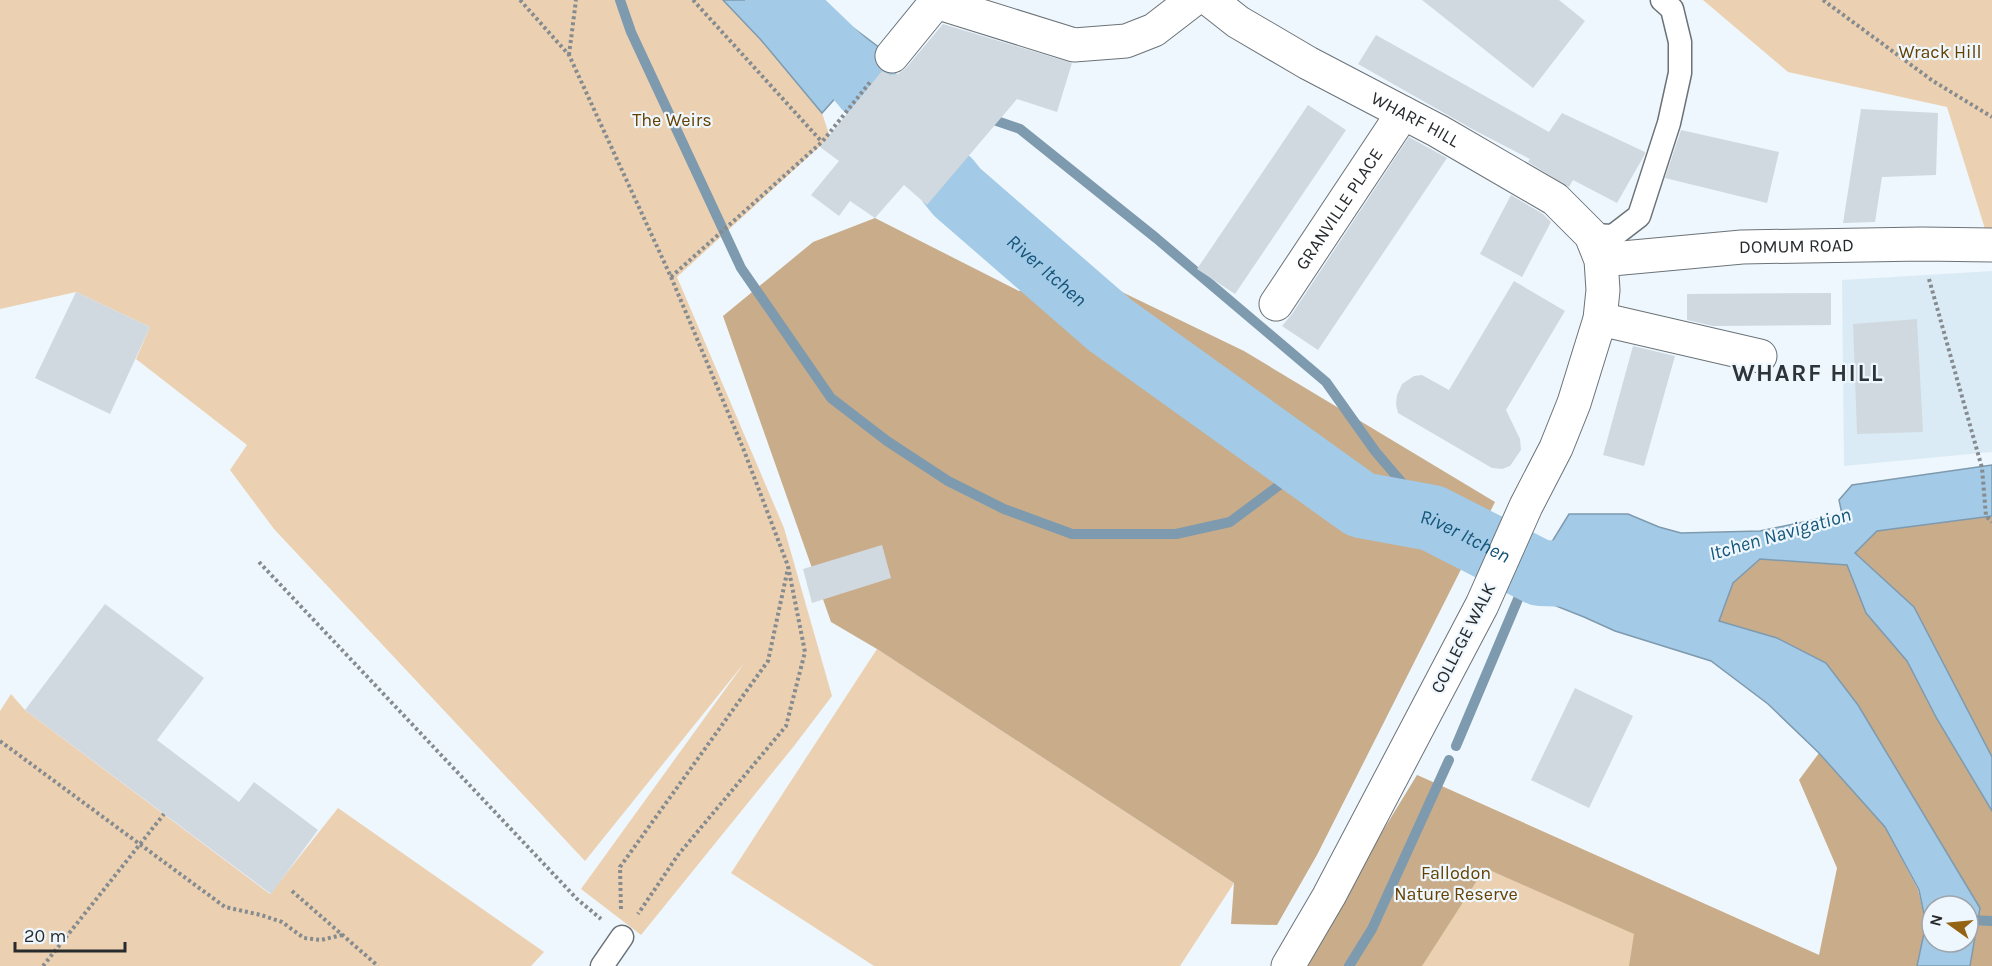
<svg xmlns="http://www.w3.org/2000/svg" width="1992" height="966" font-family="Karla,sans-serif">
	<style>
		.built { fill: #dbebf6 }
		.green { fill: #ebd1b1 }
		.forest { fill: #c9ad8b }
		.water { fill: #a3cae6; stroke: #7e9aae; stroke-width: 1.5; fill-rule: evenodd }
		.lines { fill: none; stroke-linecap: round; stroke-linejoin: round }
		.stream { stroke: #7e9aae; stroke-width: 10 }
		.river { stroke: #a3cae6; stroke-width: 66 }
		.building { fill: #d1d9e0 }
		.service-casing { stroke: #6b7378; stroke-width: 25 }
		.pedestrian-casing { stroke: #6b7378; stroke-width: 35 }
		.minor-casing { stroke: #6b7378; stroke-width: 35 }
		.path { stroke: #868b8f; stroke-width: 4; stroke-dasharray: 3 3; stroke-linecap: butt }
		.service { stroke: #fff; stroke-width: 22 }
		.pedestrian { stroke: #fff; stroke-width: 33 }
		.minor { stroke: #fff; stroke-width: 33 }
		.labels { text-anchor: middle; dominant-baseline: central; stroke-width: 4.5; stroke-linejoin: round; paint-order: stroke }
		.park-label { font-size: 18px; fill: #654000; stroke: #eef7fd }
		.street-label { font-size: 18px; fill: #282b2d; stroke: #eef7fd }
		.water-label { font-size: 20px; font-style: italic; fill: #14557a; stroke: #eef7fd }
		.district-label { font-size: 24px; font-weight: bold; letter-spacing: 1.5px; fill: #2e353a; stroke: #eef7fd }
	</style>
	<rect width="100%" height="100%" fill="#eef7fd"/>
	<path class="built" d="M 1992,271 L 1992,452 L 1844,466 L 1842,280 Z"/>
	<path class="green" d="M 0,0 L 723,0 L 761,40 L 822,113 L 830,137 L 677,277 L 784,528 L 832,696 L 794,746 L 641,935 L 581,889 L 745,662 L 585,861 L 274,529 L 230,470 L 247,445 L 136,359 L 150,327 L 76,292 L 0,309 Z
		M 1703,0 L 1992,0 L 1992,230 L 1985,229 L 1947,107 L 1788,72 Z
		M 877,649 L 1234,883 L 1180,966 L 874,966 L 731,873 Z
		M 11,694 L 25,710 L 270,894 L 338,808 L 544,952 L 531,966 L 0,966 L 0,711 Z
		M 1417,775 L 1819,955 L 1932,942 L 1968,942 L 1968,923 L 1992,917 L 1992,966 L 1320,966 Z"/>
	<path class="forest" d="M 875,218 L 1019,291 L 1093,278 L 1244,351 L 1495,502 L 1317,855 L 1277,925 L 1231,924 L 1234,883 L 877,649 L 831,622 L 723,316 L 813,242 Z
		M 1986,516 L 1992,516 L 1992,757 L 1914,607 L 1855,553 L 1877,531 Z
		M 1760,559 L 1847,565 L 1866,613 L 1907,661 L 1937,719 L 1992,811 L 1992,966 L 1970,966 L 1980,908 L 1719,621 L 1733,583 Z
		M 1819,753 L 1885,827 L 1918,890 L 1926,924 L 1917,966 L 1629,966 L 1634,934 L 1485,868 L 1422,966 L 1300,966 L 1417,775 L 1819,955 L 1837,868 L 1799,780 Z"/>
	<path class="water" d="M 723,0 L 822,0 L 843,20 L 880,48 L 822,113 L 761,40 Z
		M 1992,465 L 1992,516 L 1877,531 L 1855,553 L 1914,607 L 1992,757 L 1992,811 L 1937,719 L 1907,661 L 1866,613 L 1847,565 L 1760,559 L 1733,583 L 1719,621 L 1777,638 L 1826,663 L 1858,705 L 1980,908 L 1970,966 L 1917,966 L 1926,924 L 1919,890 L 1885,827 L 1819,753 L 1768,704 L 1711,661 L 1615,631 L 1584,617 L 1521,592 L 1569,514 L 1628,514 L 1659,527 L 1681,533 L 1760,531 L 1842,514 L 1839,500 L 1852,485 ZM 1932,906 L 1968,906 L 1968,942 L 1932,942 Z"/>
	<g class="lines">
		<path class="stream" d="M 620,0 L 631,32 L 741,268 L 831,398 L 887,441 L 948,481 L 1004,509 L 1072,534 L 1176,534 L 1230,522 L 1305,466
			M 856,75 L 873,80
			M 985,117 L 1020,129 L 1156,238 L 1326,382 L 1375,451 L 1432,518
			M 1456,746 L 1521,592 L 1531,582
			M 1968,920 L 1992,921
			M 1349,966 L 1372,929 L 1449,760"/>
		<g class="river">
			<path d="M 778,0 L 856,75 L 867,88"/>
			<path id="s1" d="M 949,182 L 957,192 L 1110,325 L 1361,505 L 1432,518 L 1540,573 L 1605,575 L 1622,586"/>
		</g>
	</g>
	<path class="building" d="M 1422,0 L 1559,0 L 1585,21 L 1533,88 Z
		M 943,24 L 1072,63 L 1057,112 L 1017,99 L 927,205 L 904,185 L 875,218 L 850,201 L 839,216 L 811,195 L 839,161 L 820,147 L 882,71 L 890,75 L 898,74 L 906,68 Z
		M 1376,35 L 1549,132 L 1562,113 L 1645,152 L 1645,154 L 1617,203 L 1573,180 L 1569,187 L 1528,162 L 1530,159 L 1474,130 L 1358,64 Z
		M 1308,105 L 1346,130 L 1235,294 L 1197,269 Z
		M 1861,109 L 1938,113 L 1936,175 L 1882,177 L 1875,222 L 1843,223 Z
		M 1681,130 L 1779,152 L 1767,203 L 1665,178 Z
		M 1409,137 L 1447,158 L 1318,350 L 1282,326 L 1292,314 Z
		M 1511,195 L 1543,214 L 1551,222 L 1522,277 L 1480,254 Z
		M 1514,281 L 1565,311 L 1506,410 L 1520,439 L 1521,450 L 1510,466 L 1502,469 L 1492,468 L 1398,413 L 1396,404 L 1397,395 L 1402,384 L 1414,376 L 1422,375 L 1449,390 Z
		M 76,292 L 150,327 L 110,414 L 35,378 Z
		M 1831,293 L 1831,325 L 1713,326 L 1687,320 L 1687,294 Z
		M 1917,319 L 1923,432 L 1857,434 L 1853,324 Z
		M 1633,346 L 1675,356 L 1644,466 L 1603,455 Z
		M 882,545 L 891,578 L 812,603 L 803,569 Z
		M 105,604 L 204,678 L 157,740 L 239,802 L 254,782 L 318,830 L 271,894 L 25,710 Z
		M 1575,688 L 1633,716 L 1589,808 L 1531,780 Z"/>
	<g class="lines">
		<defs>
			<path id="service" d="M 1591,235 L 1613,236 L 1639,216 L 1669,123 L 1680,73 L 1680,42 L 1672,9 L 1662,0
				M 602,966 L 622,937"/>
			<g id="pedestrian">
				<path id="s2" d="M 1276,304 L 1403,113"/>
			</g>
			<g id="minor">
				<path id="s3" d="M 1210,0 L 1238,22 L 1308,63 L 1438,131 L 1555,199 L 1591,235 L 1601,260 L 1603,290 L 1600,319 L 1574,403 L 1556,448 L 1526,506 L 1482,605 L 1329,896 L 1288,966"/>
				<path d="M 892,56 L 936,2 L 1074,45 L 1126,41 L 1154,30 L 1193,0"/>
				<path id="s4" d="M 1601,260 L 1742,247 L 1922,244 L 1992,245"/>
				<path d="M 1600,319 L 1760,356"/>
			</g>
		</defs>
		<use href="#service" class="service-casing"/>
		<use href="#pedestrian" class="pedestrian-casing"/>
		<use href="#minor" class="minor-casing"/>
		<path class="path" d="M 520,0 L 569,55 L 671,277 L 743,448 L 788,566 L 805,652 L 786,726 L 678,855 L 638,914
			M 693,0 L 822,142
			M 1823,0 L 1933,81 L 1992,117
			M 569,55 L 576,0
			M 671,277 L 822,142 L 871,81
			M 1929,279 L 1982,468 L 1986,516 L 1992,522
			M 259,562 L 577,899 L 601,919
			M 0,741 L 225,907 L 261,915 L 282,922 L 304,938 L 321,940 L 342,935
			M 292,891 L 378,966
			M 621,909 L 620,867 L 768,661 L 788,568
			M 43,966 L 164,814"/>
		<use href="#service" class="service"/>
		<use href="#pedestrian" class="pedestrian"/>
		<use href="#minor" class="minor"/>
	</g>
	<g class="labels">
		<g class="park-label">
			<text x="1940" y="52">Wrack Hill</text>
			<text x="672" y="120">The Weirs</text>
			<text x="1456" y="873">Fallodon<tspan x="1456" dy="21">Nature Reserve</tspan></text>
		</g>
		<g class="street-label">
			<text stroke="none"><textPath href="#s3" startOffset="238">WHARF HILL</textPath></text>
			<text stroke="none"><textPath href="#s2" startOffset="114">GRANVILLE PLACE</textPath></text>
			<text stroke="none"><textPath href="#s4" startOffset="196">DOMUM ROAD</textPath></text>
			<text transform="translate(1463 638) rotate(-63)">COLLEGE WALK</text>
		</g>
		<g class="water-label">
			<text stroke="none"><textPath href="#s1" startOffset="132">River Itchen</textPath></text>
			<text transform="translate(1780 534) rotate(-16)">Itchen Navigation</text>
			<text stroke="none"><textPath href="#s1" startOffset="634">River Itchen</textPath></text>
		</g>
		<g class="district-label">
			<text x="1808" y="373">WHARF HILL</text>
		</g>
	</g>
	<g transform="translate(1950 924) rotate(285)"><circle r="28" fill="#eef7fd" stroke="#9fa5aa" stroke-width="1.5"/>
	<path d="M0-4.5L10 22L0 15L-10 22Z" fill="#946313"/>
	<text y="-9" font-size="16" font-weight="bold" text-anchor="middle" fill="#282b2d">N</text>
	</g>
	<path d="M15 942v9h110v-9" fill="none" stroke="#282b2d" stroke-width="3"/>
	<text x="24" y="942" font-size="18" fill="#282b2d" stroke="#eef7fd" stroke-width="4.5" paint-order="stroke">20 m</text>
</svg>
